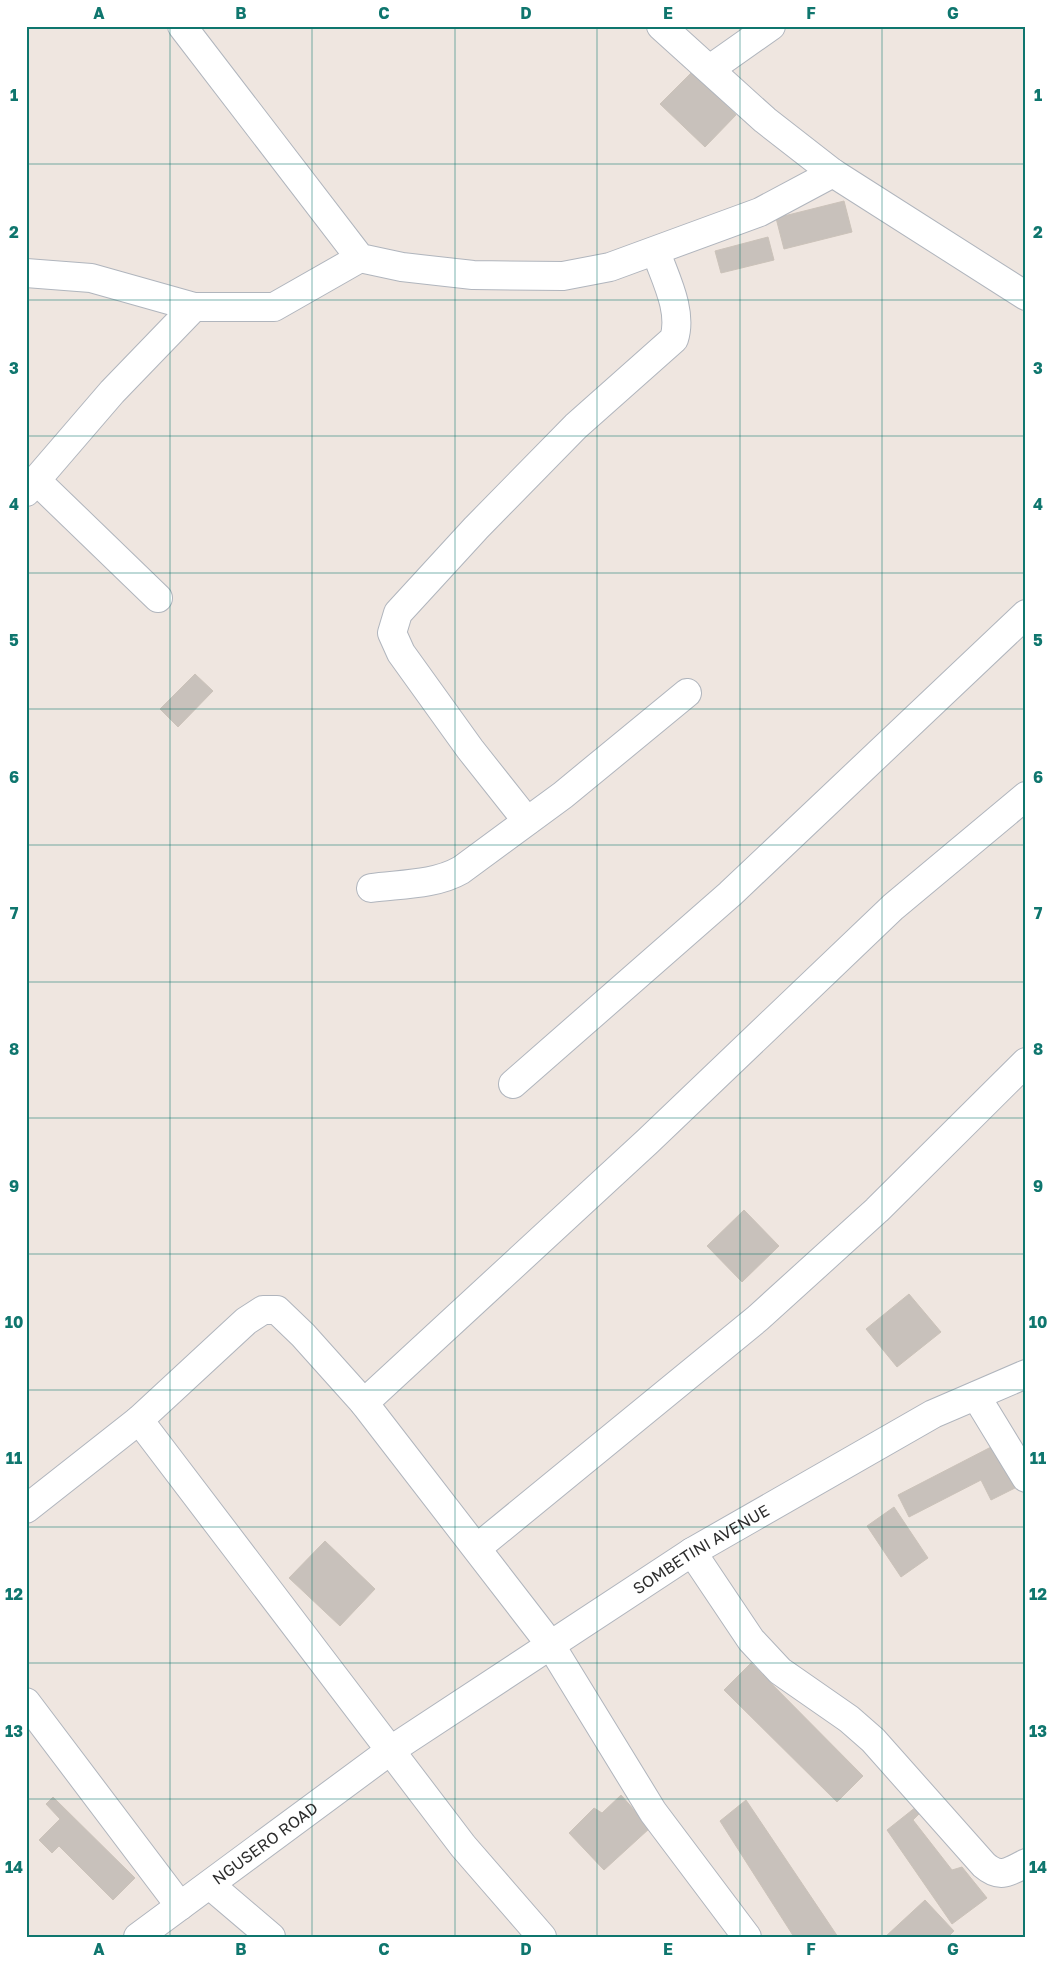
<svg xmlns="http://www.w3.org/2000/svg" width="1052" height="1963" font-family="'Golos Text',sans-serif">
	<style>
		.building { fill: #c8c1bb; stroke: #cbc2b9 }
		.lines { fill: none; stroke-linecap: round; stroke-linejoin: round }
		.street-casing { stroke: #b0b5bd; stroke-width: 30 }
		.street { stroke: #fff; stroke-width: 28 }
		.grid { fill: none; stroke: #0f766e; stroke-width: 1; stroke-opacity: 0.55 }
		.labels { text-anchor: middle; dominant-baseline: central; stroke-width: 4; stroke-linejoin: round; paint-order: stroke }
		.street-label { font-size: 16px; fill: #2d2d2d; stroke: #fff }
		.neatline { fill: none; stroke: #0f766e; stroke-width: 2 }
		.grid-label { font-size: 16px; text-anchor: middle; font-weight: bold; fill: #0f766e }
	</style>
	<rect width="100%" height="100%" fill="#efe6e0"/>
	<path class="building" d="M 692,72 L 736,115 L 705,147 L 660,104 Z
		M 844,201 L 852,232 L 784,249 L 776,218 Z
		M 768,237 L 774,260 L 721,273 L 715,251 Z
		M 195,674 L 213,691 L 178,727 L 160,709 Z
		M 744,1210 L 779,1246 L 742,1282 L 707,1246 Z
		M 909,1294 L 941,1332 L 897,1367 L 866,1329 Z
		M 993,1446 L 1015,1488 L 991,1500 L 981,1480 L 909,1517 L 898,1495 Z
		M 894,1507 L 928,1558 L 901,1577 L 867,1526 Z
		M 325,1541 L 375,1589 L 340,1626 L 289,1578 Z
		M 751,1663 L 863,1776 L 837,1802 L 724,1690 Z
		M 621,1795 L 650,1828 L 604,1870 L 569,1833 L 594,1808 L 602,1813 Z
		M 53,1797 L 135,1878 L 113,1900 L 59,1846 L 52,1853 L 39,1840 L 60,1819 L 46,1804 Z
		M 746,1800 L 838,1937 L 794,1937 L 720,1821 Z
		M 921,1803 L 925,1808 L 913,1820 L 952,1870 L 962,1867 L 987,1898 L 952,1924 L 887,1830 Z
		M 925,1900 L 954,1931 L 948,1937 L 885,1937 Z"/>
	<g class="lines">
		<defs>
			<g id="street">
				<path d="M 182,26 L 360,258 L 402,267 L 473,275 L 563,276 L 610,267 L 760,212 L 833,173"/>
				<path d="M 661,26 L 765,120 L 833,173 L 1026,296"/>
				<path d="M 710,69 L 771,26"/>
				<path d="M 26,273 L 91,278 L 194,307 L 274,307 L 360,258"/>
				<path d="M 37,481 L 158,598"/>
				<path d="M 26,492 L 112,392 L 194,307"/>
				<path d="M 527,821 L 470,749 L 401,653 L 392,633 L 398,613 L 476,528 L 576,426 L 674,339 C 683,311 665,278 656,252"/>
				<path d="M 371,888 C 400,884 435,885 461,870 L 563,795 L 687,693"/>
				<path d="M 513,1084 L 730,894 L 1026,614"/>
				<path d="M 976,1396 L 1026,1478"/>
				<path d="M 364,1403 L 648,1141 L 893,907 L 1026,796"/>
				<path d="M 139,1420 L 463,1846 L 542,1937"/>
				<path d="M 26,1509 L 139,1420 L 246,1321 L 263,1310 L 277,1310 L 303,1335 L 364,1403 L 550,1644 L 653,1812 L 747,1937"/>
				<path d="M 477,1548 L 758,1318 L 877,1210 L 1026,1062"/>
				<path d="M 692,1552 L 751,1640 L 780,1671 L 849,1719 L 873,1740 L 984,1865 C 1000,1879 1009,1872 1026,1863"/>
				<path d="M 26,1702 L 180,1906"/>
				<path d="M 210,1885 L 271,1937"/>
				<path id="s1" d="M 138,1937 L 391,1750 L 692,1552 L 933,1414 L 1026,1374"/>
			</g>
		</defs>
		<use href="#street" class="street-casing"/>
		<use href="#street" class="street"/>
	</g>
	<path class="grid" d="M 170,26 L 170,1937M 312,26 L 312,1937M 455,26 L 455,1937M 597,26 L 597,1937M 740,26 L 740,1937M 882,26 L 882,1937M 26,164 L 1026,164M 26,300 L 1026,300M 26,436 L 1026,436M 26,573 L 1026,573M 26,709 L 1026,709M 26,845 L 1026,845M 26,982 L 1026,982M 26,1118 L 1026,1118M 26,1254 L 1026,1254M 26,1390 L 1026,1390M 26,1527 L 1026,1527M 26,1663 L 1026,1663M 26,1799 L 1026,1799"/>
	<g class="labels">
		<g class="street-label">
			<text stroke="none"><textPath href="#s1" startOffset="684">SOMBETINI AVENUE</textPath></text>
			<text stroke="none"><textPath href="#s1" startOffset="158">NGUSERO ROAD</textPath></text>
		</g>
	</g>
	<rect width="1052" height="1963" fill="none" stroke="#ffffff" stroke-width="55"/>
	<rect x="28" y="28" width="996" height="1908" class="neatline"/>
	<g class="grid-label">
		<text x="99" y="19">A</text>
		<text x="241" y="19">B</text>
		<text x="384" y="19">C</text>
		<text x="526" y="19">D</text>
		<text x="668" y="19">E</text>
		<text x="811" y="19">F</text>
		<text x="953" y="19">G</text>
		<text x="14" y="101">1</text>
		<text x="1038" y="101">1</text>
		<text x="14" y="238">2</text>
		<text x="1038" y="238">2</text>
		<text x="14" y="374">3</text>
		<text x="1038" y="374">3</text>
		<text x="14" y="510">4</text>
		<text x="1038" y="510">4</text>
		<text x="14" y="646">5</text>
		<text x="1038" y="646">5</text>
		<text x="14" y="783">6</text>
		<text x="1038" y="783">6</text>
		<text x="14" y="919">7</text>
		<text x="1038" y="919">7</text>
		<text x="14" y="1055">8</text>
		<text x="1038" y="1055">8</text>
		<text x="14" y="1192">9</text>
		<text x="1038" y="1192">9</text>
		<text x="14" y="1328">10</text>
		<text x="1038" y="1328">10</text>
		<text x="14" y="1464">11</text>
		<text x="1038" y="1464">11</text>
		<text x="14" y="1600">12</text>
		<text x="1038" y="1600">12</text>
		<text x="14" y="1737">13</text>
		<text x="1038" y="1737">13</text>
		<text x="14" y="1873">14</text>
		<text x="1038" y="1873">14</text>
		<text x="99" y="1955">A</text>
		<text x="241" y="1955">B</text>
		<text x="384" y="1955">C</text>
		<text x="526" y="1955">D</text>
		<text x="668" y="1955">E</text>
		<text x="811" y="1955">F</text>
		<text x="953" y="1955">G</text>
	</g>
</svg>
